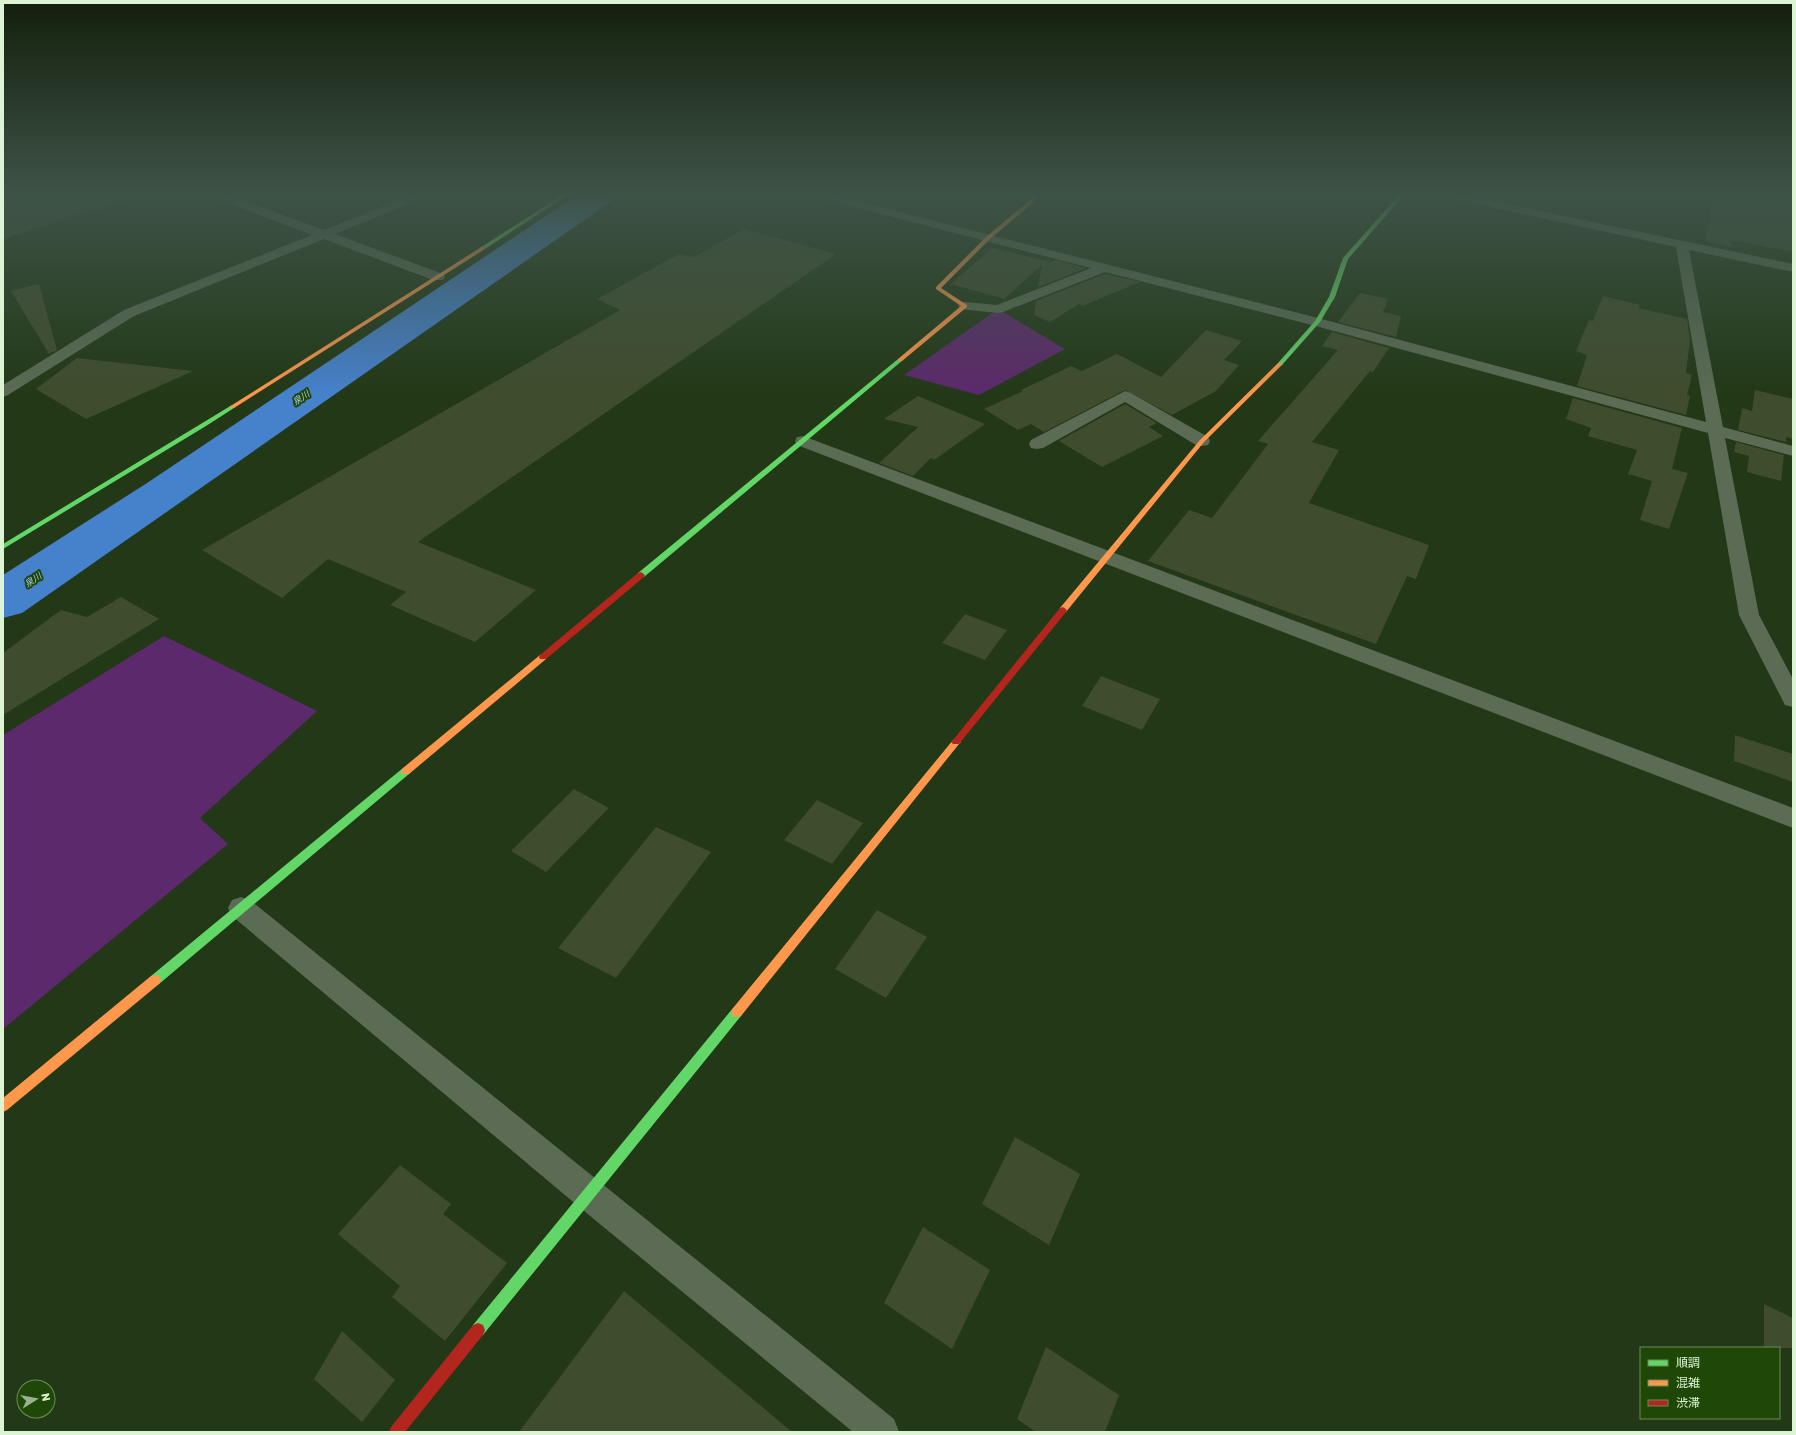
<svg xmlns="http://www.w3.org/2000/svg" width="1796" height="1435" font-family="Rubik,'Noto Sans JP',sans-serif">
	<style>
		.green { fill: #5c296c }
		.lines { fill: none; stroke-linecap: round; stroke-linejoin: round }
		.river { fill: #4681cc; fill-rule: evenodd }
		.building { fill: #3f4c2d }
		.street { fill: #5b6b54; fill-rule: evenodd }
		.fast { fill: #63d668; fill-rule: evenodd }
		.slow { fill: #ff974d; fill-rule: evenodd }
		.jam { fill: #b3261e; fill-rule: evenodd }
		.labels { text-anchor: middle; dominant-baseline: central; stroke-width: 4; stroke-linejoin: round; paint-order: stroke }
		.far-water-label { font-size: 9px; font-style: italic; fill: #b1d0fc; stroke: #1f4707 }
	</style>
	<rect width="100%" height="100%" fill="#223816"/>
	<path class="green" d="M 998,309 L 1065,349 L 979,395 L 904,375 Z
		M 164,636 L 317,711 L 200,818 L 228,844 L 3,1029 L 3,735 Z"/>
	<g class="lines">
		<path class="river" d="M 577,195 L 615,195 L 610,202 L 22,613 L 3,618 L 3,575 L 147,483 Z"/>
	</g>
	<path class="building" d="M 3,195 L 122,195 L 123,201 L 3,239 Z
		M 1714,195 L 1772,195 L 1793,199 L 1793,252 L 1731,240 L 1730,247 L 1705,241 Z
		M 744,229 L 836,254 L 418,542 L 536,590 L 475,642 L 390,605 L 406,592 L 328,559 L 282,598 L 202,550 L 620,310 L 597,299 L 679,254 L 694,257 Z
		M 992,248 L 1052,262 L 1055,260 L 1086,268 L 1038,287 L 1042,265 L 1004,299 L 951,284 Z
		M 1105,274 L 1140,282 L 1082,306 L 1079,304 L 1050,322 L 1034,315 L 1036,301 Z
		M 39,284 L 57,350 L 49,354 L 11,291 Z
		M 1360,293 L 1388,299 L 1383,312 L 1401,316 L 1396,337 L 1338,322 Z
		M 1603,296 L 1640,305 L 1638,308 L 1687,319 L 1690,340 L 1686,373 L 1692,375 L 1687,395 L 1690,396 L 1686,415 L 1577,386 L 1587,355 L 1576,351 L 1589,320 L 1593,321 Z
		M 1206,330 L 1242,341 L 1224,360 L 1239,365 L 1216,391 L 1172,415 L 1125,390 L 1044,432 L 1031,424 L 1018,430 L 984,409 L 1023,391 L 1021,390 L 1071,366 L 1082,371 L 1117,354 L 1161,377 Z
		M 1332,332 L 1389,348 L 1373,372 L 1370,371 L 1312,442 L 1339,450 L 1309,503 L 1429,545 L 1416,579 L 1407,576 L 1376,644 L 1148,561 L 1189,510 L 1212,518 L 1268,444 L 1258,441 L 1338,350 L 1322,346 Z
		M 77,358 L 193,371 L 86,419 L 36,389 Z
		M 1755,390 L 1793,399 L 1793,439 L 1786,437 L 1786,442 L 1738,430 L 1742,408 L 1752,411 Z
		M 918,396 L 985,424 L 934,460 L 931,458 L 913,476 L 879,463 L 918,427 L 884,419 Z
		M 1573,398 L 1682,428 L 1672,469 L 1688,473 L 1669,529 L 1640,520 L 1652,481 L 1628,474 L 1637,450 L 1588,436 L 1591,428 L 1566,419 Z
		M 1125,404 L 1157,423 L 1149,427 L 1163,436 L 1102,467 L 1059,441 Z
		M 1736,442 L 1784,455 L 1781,481 L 1747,472 L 1749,456 L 1734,452 Z
		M 121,597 L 159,619 L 3,715 L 3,653 L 61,610 L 87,617 Z
		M 965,614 L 1007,630 L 985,660 L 942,643 Z
		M 1101,676 L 1160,699 L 1142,730 L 1082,706 Z
		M 1735,735 L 1793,754 L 1793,782 L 1734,761 Z
		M 574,789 L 609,808 L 546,872 L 511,851 Z
		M 817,800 L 863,823 L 832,864 L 784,840 Z
		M 656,827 L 711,852 L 616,978 L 558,948 Z
		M 877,910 L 927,937 L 886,998 L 835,969 Z
		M 1015,1137 L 1080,1174 L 1049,1245 L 982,1204 Z
		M 400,1165 L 451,1204 L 443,1214 L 507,1263 L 445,1341 L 392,1297 L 400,1286 L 338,1234 Z
		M 923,1227 L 990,1270 L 952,1349 L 884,1303 Z
		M 624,1291 L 792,1432 L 519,1432 Z
		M 1764,1304 L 1793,1318 L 1793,1348 L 1764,1348 Z
		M 342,1331 L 395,1380 L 362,1422 L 314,1379 Z
		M 1046,1347 L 1119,1395 L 1105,1432 L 1036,1432 L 1017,1419 Z"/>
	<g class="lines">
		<path class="street" d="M 211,195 L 228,195 L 324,230 L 411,195 L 428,195 L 426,197 L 335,234 L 443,274 L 445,277 L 443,280 L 433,280 L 324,239 L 134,316 L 8,395 L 3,397 L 3,385 L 124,310 L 312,235 L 213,197 Z
			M 813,195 L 833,195 L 1322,319 L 1706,422 L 1676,247 L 1448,198 L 1442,195 L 1465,195 L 1793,264 L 1793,272 L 1689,250 L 1723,427 L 1793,446 L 1793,456 L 1725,438 L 1759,615 L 1793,679 L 1793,707 L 1785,705 L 1739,615 L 1708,433 L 1312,325 L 1105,272 L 1003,312 L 998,313 L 960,309 L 958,306 L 960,303 L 965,302 L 997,305 L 1091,268 L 815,197 Z
			M 1125,391 L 1131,393 L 1208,437 L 1210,441 L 1208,445 L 1202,446 L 1196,445 L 1125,402 L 1043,448 L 1037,449 L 1031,448 L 1029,444 L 1031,440 Z
			M 803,436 L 1793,808 L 1793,828 L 797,445 L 795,441 L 797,437 Z
			M 241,897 L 250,900 L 894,1419 L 899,1432 L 853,1432 L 578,1206 L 232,916 L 228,908 L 232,900 Z"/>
		<path class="fast" d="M 562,195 L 568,195 L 485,249 L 480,248 Z
			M 1399,195 L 1404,195 L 1348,259 L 1335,297 L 1320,322 L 1282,365 L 1278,365 L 1278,363 L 1315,321 L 1329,297 L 1343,258 Z
			M 898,359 L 903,360 L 644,577 L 638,577 L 637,575 L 638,573 Z
			M 232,405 L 235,407 L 234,408 L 206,426 L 3,549 L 3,544 Z
			M 406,767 L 409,768 L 411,771 L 409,774 L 159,984 L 155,985 L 151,984 L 149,980 L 151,976 L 403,768 Z
			M 737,1007 L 741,1008 L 743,1012 L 741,1016 L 483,1335 L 478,1337 L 473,1335 L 471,1330 L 473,1325 L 733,1008 Z"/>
		<path class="slow" d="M 1034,195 L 1038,195 L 1034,202 L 990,239 L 941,288 L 967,305 L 967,307 L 902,361 L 898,361 L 898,359 L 961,306 L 936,289 L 936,287 L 986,237 L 1030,200 Z
			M 483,246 L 485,247 L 485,249 L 234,408 L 229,407 Z
			M 1278,363 L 1283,364 L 1204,442 L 1066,612 L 1060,612 L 1059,610 L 1060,608 L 1200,440 Z
			M 543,654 L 546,655 L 547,657 L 546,659 L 409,774 L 403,774 L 401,771 L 403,768 L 540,655 Z
			M 956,739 L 959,740 L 961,742 L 959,744 L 741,1016 L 737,1017 L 733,1016 L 731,1012 L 733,1008 L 953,740 Z
			M 155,975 L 159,976 L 161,980 L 159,984 L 7,1110 L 3,1112 L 3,1098 L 151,976 Z"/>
		<path class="jam" d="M 641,572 L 645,575 L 644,577 L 546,659 L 540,659 L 539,657 L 540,655 L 638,573 Z
			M 1063,607 L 1067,610 L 1066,612 L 959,744 L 953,744 L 951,742 L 953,740 L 1060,608 Z
			M 478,1323 L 483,1325 L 485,1330 L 483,1335 L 405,1432 L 389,1432 L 391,1427 L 473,1325 Z"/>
	</g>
	<linearGradient id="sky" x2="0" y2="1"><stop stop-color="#131f0c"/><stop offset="0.49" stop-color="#3e5347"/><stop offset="1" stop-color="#3e5347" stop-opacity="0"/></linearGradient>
	<rect width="1796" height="396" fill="url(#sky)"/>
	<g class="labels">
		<g class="far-water-label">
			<text transform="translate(301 398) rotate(-34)">泉川</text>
			<text transform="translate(33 580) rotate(-34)">泉川</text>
		</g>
	</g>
	<rect width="1796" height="1435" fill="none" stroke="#dcf4d3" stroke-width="8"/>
	<rect x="1640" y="1347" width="140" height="72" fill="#1f4707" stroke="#6b8c59"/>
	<rect x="1648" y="1360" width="20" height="6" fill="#63d668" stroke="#6b8c59"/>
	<text x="1676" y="1367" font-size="12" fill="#dcf4d3">順調</text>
	<rect x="1648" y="1380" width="20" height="6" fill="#ff974d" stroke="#6b8c59"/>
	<text x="1676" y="1387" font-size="12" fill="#dcf4d3">混雑</text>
	<rect x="1648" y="1400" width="20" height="6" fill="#b3261e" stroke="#6b8c59"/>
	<text x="1676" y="1407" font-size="12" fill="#dcf4d3">渋滞</text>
	<g transform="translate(36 1399) rotate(79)"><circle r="19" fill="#1f4707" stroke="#6b8c59"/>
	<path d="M0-3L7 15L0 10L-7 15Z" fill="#9bb291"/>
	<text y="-6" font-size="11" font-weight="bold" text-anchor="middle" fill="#dcf4d3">N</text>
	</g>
</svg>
